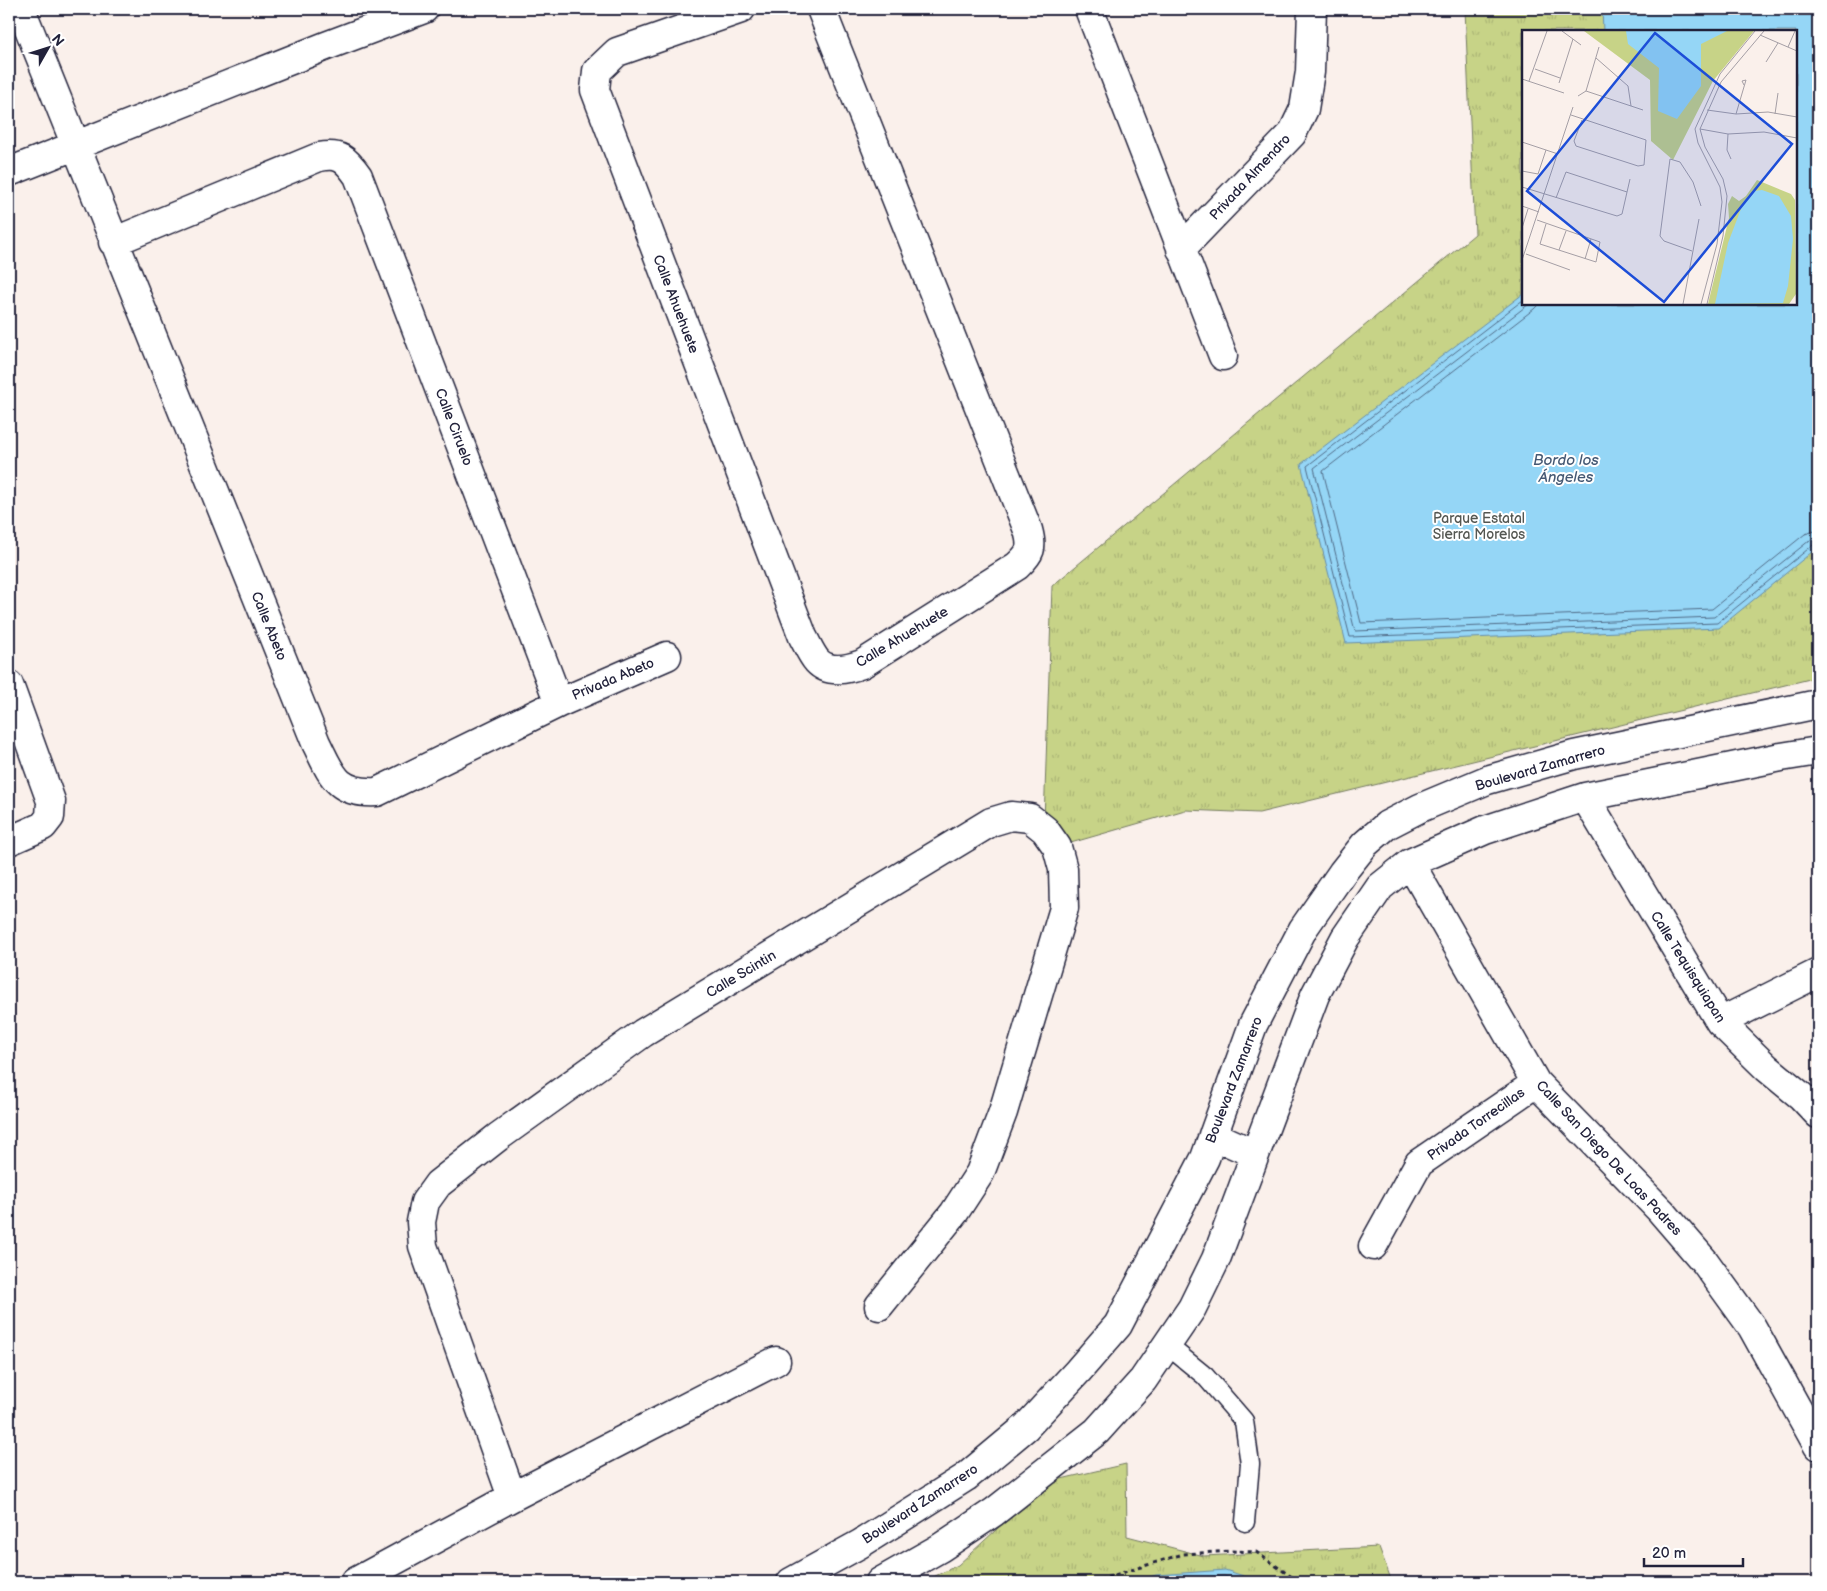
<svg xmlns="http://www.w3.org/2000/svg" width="1827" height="1591" font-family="'Balsamiq Sans',sans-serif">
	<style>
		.park { fill: url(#park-tufts); stroke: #747a61; fill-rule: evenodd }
		.water { fill: #95d6f6; stroke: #678eab }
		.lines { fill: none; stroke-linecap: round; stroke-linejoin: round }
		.shore { stroke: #506a86; stroke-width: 1 }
		.service-casing { stroke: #22223b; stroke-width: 21 }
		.minor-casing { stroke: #22223b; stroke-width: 31 }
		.path { stroke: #22223b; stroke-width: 3; stroke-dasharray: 4 4; stroke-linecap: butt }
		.service { stroke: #fff; stroke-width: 18 }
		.minor { stroke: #fff; stroke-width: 28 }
		.labels { text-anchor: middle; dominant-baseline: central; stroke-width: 4; stroke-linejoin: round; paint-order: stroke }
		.street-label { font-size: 14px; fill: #22223b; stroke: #fff }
		.park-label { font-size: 14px; fill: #545752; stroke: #fff }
		.water-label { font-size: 15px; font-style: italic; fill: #445873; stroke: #fff }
		.inset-road { fill: none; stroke: #a49ea5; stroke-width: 1 }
		.view { fill: #1d4ed8; fill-opacity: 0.15; stroke: #1d4ed8; stroke-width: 2.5 }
		.inset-edge { fill: none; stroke: #22223b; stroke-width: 2.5 }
	</style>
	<defs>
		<pattern id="park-tufts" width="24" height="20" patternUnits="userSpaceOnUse" patternTransform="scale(1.25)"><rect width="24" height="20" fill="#c7d387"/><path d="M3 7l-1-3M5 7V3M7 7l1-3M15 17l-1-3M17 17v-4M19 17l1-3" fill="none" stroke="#abb575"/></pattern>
	</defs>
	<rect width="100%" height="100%" fill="#faf0eb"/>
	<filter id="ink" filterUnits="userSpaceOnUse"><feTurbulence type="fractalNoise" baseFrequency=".02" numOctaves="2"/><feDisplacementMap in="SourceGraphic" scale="10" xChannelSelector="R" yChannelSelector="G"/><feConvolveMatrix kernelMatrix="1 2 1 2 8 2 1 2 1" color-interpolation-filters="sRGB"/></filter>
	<g filter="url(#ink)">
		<path class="park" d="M 1465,9 L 1818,9 L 1818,677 L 1259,813 L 1185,810 L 1043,851 L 1052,586 L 1475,234 ZM 1523,31 L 1796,31 L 1796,304 L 1523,304 Z
			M 1126,1464 L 1127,1536 L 1204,1556 L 1379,1547 L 1392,1582 L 923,1582 L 958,1565 L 1048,1482 Z"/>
		<path class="water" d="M 1602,9 L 1818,9 L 1818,547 L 1719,628 L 1346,643 L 1301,464 L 1523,294 L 1523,304 L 1796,304 L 1796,31 L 1603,31 Z
			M 1225,1570 L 1262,1582 L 1135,1582 L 1156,1575 Z"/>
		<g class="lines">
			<path class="shore" d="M 1523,300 L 1307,466 L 1350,637 L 1717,623 L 1813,545 L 1818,544
				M 1529,304 L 1314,468 L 1355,631 L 1714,617 L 1810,540 L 1818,537
				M 1539,304 L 1534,309 L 1323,471 L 1361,623 L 1712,609 L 1805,534 L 1818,530
				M 1150,1582 L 1157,1580 L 1224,1576 L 1246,1582"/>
			<defs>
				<path id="service" d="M 1167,1345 L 1205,1376 L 1244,1421 L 1250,1464 L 1245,1522"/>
				<path id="minor" d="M 21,9 L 316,743 C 332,775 336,794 377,792 L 559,703 L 667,656
					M 741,9 L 617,52 L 597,71 L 595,90 L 803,637 C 807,644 811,654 817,661 C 829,674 848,669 862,664 L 1017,566 C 1031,553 1033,548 1028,530 L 821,9
					M 1089,9 L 1223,356
					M 9,172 L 326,46 L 424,9
					M 113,242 L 319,157 C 340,153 346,159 358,176 L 559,703
					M 1181,249 L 1292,134 L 1304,109 L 1310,72 L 1312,9
					M 9,685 L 51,801 L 50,817 L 43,826 L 9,841
					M 1585,797 L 1720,1022 L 1767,1068 L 1801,1096 L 1818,1114
					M 1410,863 L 1536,1083 L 1661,1211 L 1705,1262 L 1752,1327 L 1818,1446
					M 1720,1022 L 1818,973
					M 1213,1135 L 1255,1154
					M 1373,1246 L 1419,1163 L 1536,1083
					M 512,1497 L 423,1246 L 421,1222 L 425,1202 L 438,1184 L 498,1137 L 643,1033 L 991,822 L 1011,816 L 1030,818 L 1045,830 L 1057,847 L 1063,869 L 1064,908 L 1003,1112 L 980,1173 L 954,1213 L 879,1306
					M 355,1582 L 512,1497 L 776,1361
					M 791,1582 L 860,1544 L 966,1477 L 1026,1427 L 1078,1371 L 1118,1325 L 1205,1158 L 1253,1025 L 1303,929 L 1342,873 L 1365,844 L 1387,825 L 1420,808 L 1487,780 L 1574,755 L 1818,704
					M 880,1582 L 940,1548 L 994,1512 L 1097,1431 L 1143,1380 L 1192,1308 L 1216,1259 L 1315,995 L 1345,938 L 1380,887 L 1410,863 L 1485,830 L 1585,797 L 1781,757 L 1818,751"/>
			</defs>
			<use href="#service" class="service-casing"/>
			<use href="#minor" class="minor-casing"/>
			<path class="path" d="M 1092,1582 L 1183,1554 L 1232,1551 L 1256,1552 L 1299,1582"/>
			<use href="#service" class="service"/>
			<use href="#minor" class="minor"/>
		</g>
	</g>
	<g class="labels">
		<g class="street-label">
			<text transform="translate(1250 177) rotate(-47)">Privada Almendro</text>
			<text transform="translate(676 304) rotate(69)">Calle Ahuehuete</text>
			<text transform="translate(454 427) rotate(69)">Calle Ciruelo</text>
			<text transform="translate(269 626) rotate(68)">Calle Abeto</text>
			<text transform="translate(902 637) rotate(-31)">Calle Ahuehuete</text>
			<text transform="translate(613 679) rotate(-23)">Privada Abeto</text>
			<text transform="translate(1540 768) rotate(-16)">Boulevard Zamarrero</text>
			<text transform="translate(1688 967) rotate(58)">Calle Tequisquiapan</text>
			<text transform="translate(741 974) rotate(-31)">Calle Scintin</text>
			<text transform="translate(1234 1080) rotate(-69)">Boulevard Zamarrero</text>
			<text transform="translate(1476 1124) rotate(-35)">Privada Torrecillas</text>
			<text transform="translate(1609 1158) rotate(47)">Calle San Diego De Loas Padres</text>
			<text transform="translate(920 1504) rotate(-33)">Boulevard Zamarrero</text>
		</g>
		<g class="park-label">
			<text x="1479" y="518">Parque Estatal<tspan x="1479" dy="16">Sierra Morelos</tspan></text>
		</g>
		<g class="water-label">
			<text x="1566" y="460">Bordo los<tspan x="1566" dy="17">Ángeles</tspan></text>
		</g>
	</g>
	<g transform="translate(1522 30)">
		<rect width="275" height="275" fill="#faf0eb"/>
		<path d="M 62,1 L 232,1 L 191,51 L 151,130 L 129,111 L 128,50 ZM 235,150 L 269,164 L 273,170 L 274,264 L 267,274 L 186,274 L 207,188 L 206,174 L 210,166 L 217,171 L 224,166 Z" fill="#c7d387"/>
		<path d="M 104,1 L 205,1 L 179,14 L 179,56 L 155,89 L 136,81 L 137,38 L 106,14 ZM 240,160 L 257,166 L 269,186 L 271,209 L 266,256 L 261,273 L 193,274 L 206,213 L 222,171 L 232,161 Z" fill="#95d6f6"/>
		<path class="inset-road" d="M 40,1 L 59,15M 238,5 L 275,21M 266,17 L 273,1M 74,28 L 106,56 L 109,76M 244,32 L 256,13M 13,39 L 38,48M 0,49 L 42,63M 7,51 L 25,1M 37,53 L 51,9M 64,61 L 77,17M 56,66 L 64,61 L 121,80M 185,80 L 214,84 L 246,82 L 275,87M 214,84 L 224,50 L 220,51 L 222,55M 253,84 L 256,63M 49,85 L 124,110 L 122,135 L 116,136 L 54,116 L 52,111 L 60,90M 178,99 L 206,104 L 242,102 L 275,108M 206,104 L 205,120 L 209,129M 0,112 L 36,124M 0,141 L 16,144 L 24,120M 0,157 L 95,186 L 100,184 L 108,149M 34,168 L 44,142 L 105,162M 0,176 L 17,182M 15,190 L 78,212 L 74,232 L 18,214 L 24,194M 0,198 L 6,179M 37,220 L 44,201M 170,221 L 142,211 L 138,206 L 148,129 L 158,132 L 171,152 L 179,176M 4,224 L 48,240M 63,229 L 69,209M 0,230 L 51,77M 161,274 L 177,189M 179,274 L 195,214 L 200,172 L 198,157 L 176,113 L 173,99 L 198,44 L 233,1M 185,274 L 201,206 L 205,166 L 201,149 L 183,117 L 178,99 L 199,52 L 242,1"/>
		<path class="view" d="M 133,3 L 270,114 L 142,272 L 5,161 Z"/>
		<rect width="275" height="275" class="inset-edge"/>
	</g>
	<rect width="1827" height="1591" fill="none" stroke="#fff" stroke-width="30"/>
	<rect x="15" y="15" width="1797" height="1561" fill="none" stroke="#22223b" stroke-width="2" filter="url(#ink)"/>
	<g transform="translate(48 48) rotate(51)" stroke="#ffffff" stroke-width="4" paint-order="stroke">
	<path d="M0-4L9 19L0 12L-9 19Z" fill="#22223b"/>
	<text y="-8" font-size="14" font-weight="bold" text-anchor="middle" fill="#22223b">N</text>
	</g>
	<path d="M1644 1558v8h99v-8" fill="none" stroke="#22223b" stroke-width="2.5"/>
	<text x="1652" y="1558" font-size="15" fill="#22223b" stroke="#ffffff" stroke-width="4" paint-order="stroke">20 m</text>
</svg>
